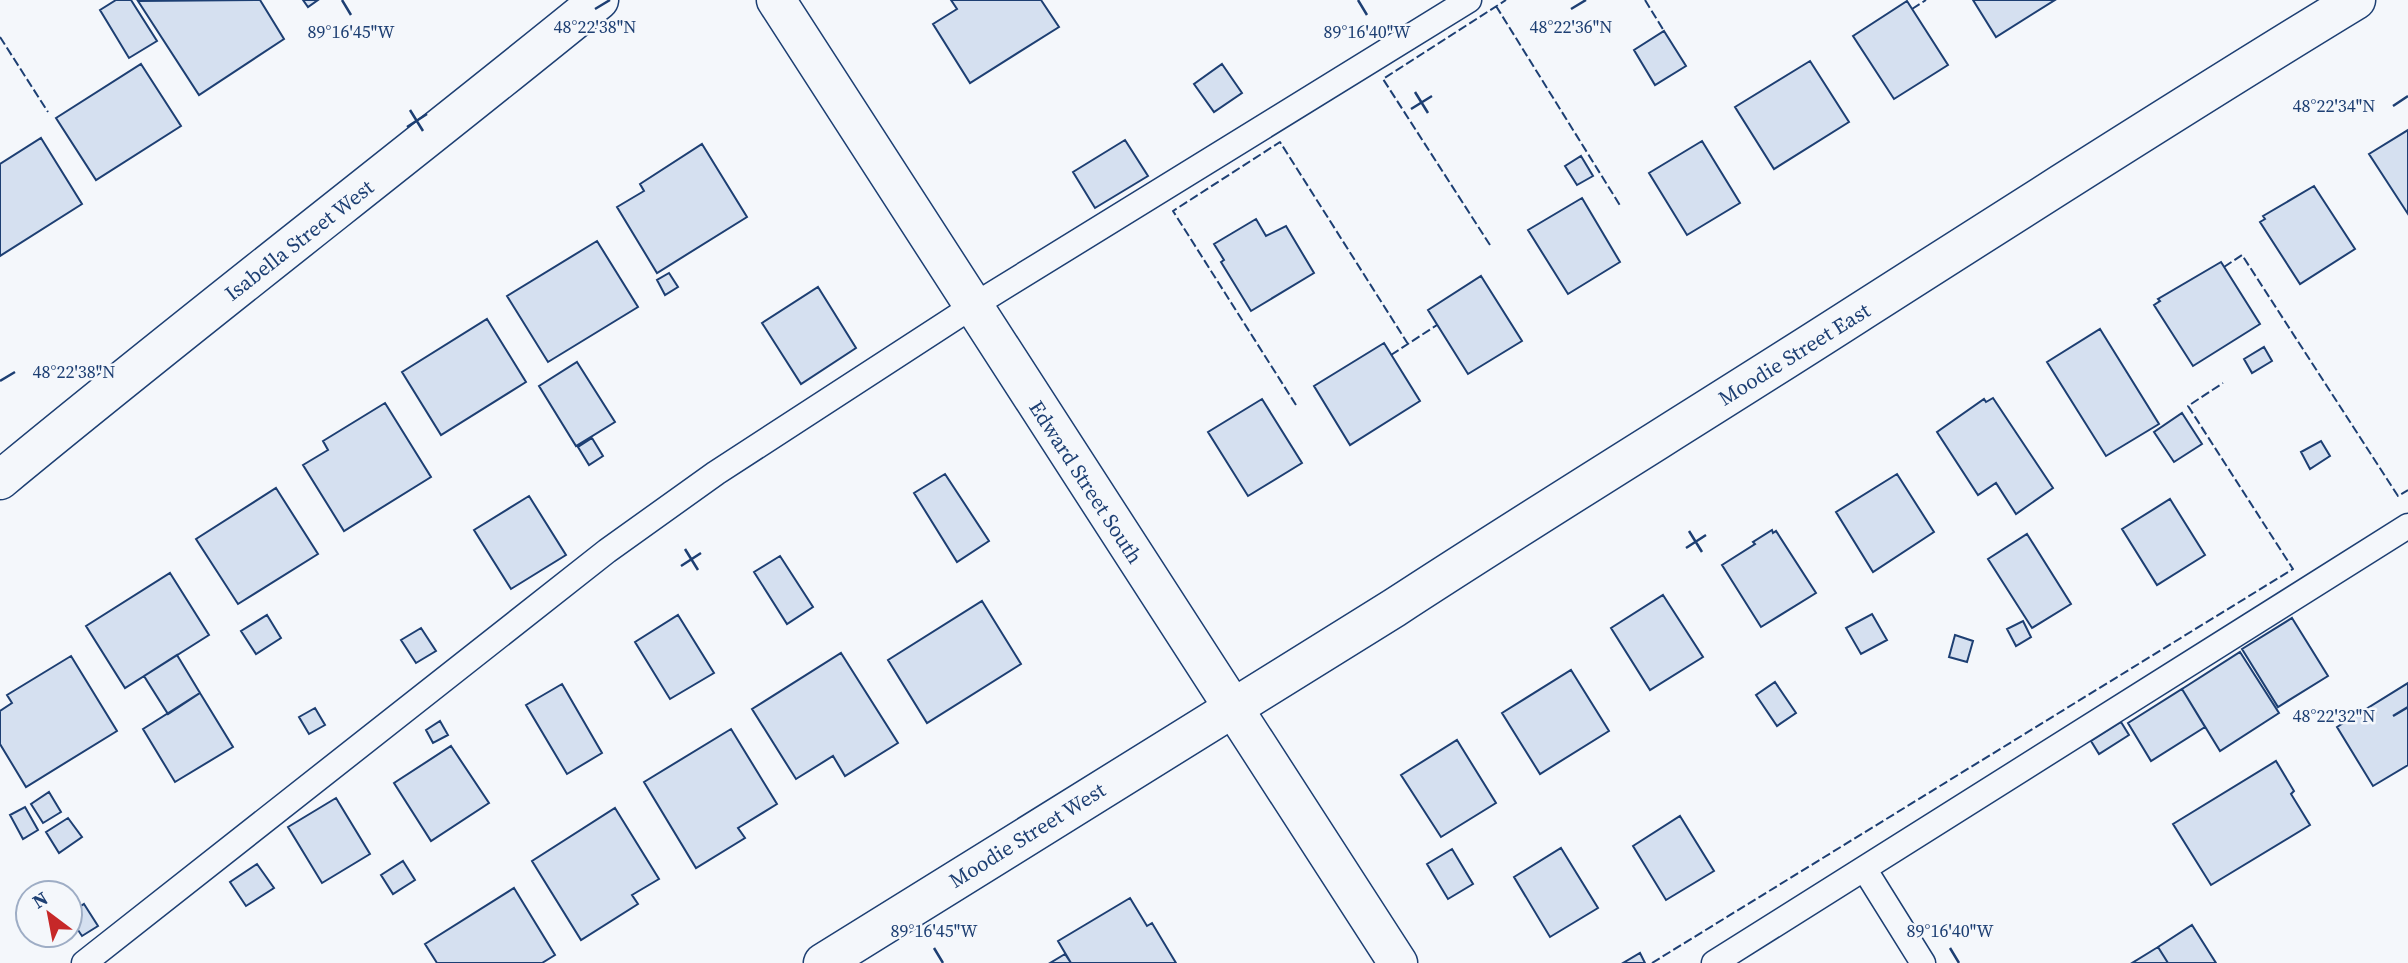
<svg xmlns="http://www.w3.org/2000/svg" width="2408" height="963" font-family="'Source Serif 4',serif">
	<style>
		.building { fill: #d5e0f0; stroke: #1d3f73; stroke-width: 2 }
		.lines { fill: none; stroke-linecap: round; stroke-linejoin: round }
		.service-casing { stroke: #1d3f73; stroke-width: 27 }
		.minor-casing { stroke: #1d3f73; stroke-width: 41 }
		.secondary-casing { stroke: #1d3f73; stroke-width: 41 }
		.service { stroke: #f4f7fb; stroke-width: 24 }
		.minor { stroke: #f4f7fb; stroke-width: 38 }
		.secondary { stroke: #f4f7fb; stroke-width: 38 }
		.fence { stroke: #1d3f73; stroke-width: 2; stroke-dasharray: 9 3.5; stroke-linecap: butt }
		.ticks { fill: none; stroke: #1d3f73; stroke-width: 2.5 }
		.labels { text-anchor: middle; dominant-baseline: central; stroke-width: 5; stroke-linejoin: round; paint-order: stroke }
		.street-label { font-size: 21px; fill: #1d3f73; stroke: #f4f7fb }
		.ticks-label { font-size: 18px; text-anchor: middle; fill: #1d3f73; stroke: #f4f7fb; stroke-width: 5; stroke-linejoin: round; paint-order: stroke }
	</style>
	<rect width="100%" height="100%" fill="#f4f7fb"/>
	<path class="building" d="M 116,0 L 131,0 L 157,41 L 129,58 L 100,10 Z
		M 260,0 L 284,39 L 199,95 L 138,1 Z
		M 303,0 L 318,0 L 308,7 Z
		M 951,0 L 1041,0 L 1059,27 L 970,83 L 933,24 L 957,9 Z
		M 1973,0 L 2055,0 L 1996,37 Z
		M 1907,1 L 1948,65 L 1894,99 L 1853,36 Z
		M 1664,31 L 1686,66 L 1655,85 L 1634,50 Z
		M 1810,61 L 1849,122 L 1774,169 L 1735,107 Z
		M 141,64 L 181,126 L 96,180 L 56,118 Z
		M 1222,64 L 1242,93 L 1214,112 L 1194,84 Z
		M 2408,130 L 2408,214 L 2369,154 Z
		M 41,138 L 82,204 L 0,256 L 0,164 Z
		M 1125,140 L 1148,176 L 1095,208 L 1073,172 Z
		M 1702,141 L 1740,203 L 1687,235 L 1649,173 Z
		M 702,144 L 747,217 L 657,273 L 617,207 L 644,191 L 640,184 Z
		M 1581,156 L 1593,176 L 1577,185 L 1565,166 Z
		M 2314,186 L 2355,249 L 2300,284 L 2260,222 L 2265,219 L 2263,216 Z
		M 1582,198 L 1620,262 L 1568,294 L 1528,230 Z
		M 1256,219 L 1266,236 L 1286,226 L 1314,273 L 1251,311 L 1221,262 L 1224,260 L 1214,244 Z
		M 597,241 L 638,307 L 548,362 L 507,296 Z
		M 2221,262 L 2260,324 L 2193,366 L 2154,305 L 2160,301 L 2158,299 Z
		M 669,273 L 678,287 L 665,295 L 657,280 Z
		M 1481,276 L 1522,341 L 1468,374 L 1428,310 Z
		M 818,287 L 856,348 L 801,384 L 762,323 Z
		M 487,319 L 526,382 L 441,435 L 402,372 Z
		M 2100,329 L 2159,424 L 2106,456 L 2047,362 Z
		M 1384,343 L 1420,401 L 1350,445 L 1314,386 Z
		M 2264,347 L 2272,361 L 2252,373 L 2244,359 Z
		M 577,362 L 615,422 L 576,446 L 539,386 Z
		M 1993,398 L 2053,488 L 2016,514 L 1996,483 L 1978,495 L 1937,432 L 1984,399 L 1986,402 Z
		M 1262,399 L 1302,463 L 1248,496 L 1208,432 Z
		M 385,403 L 431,477 L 344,531 L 303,465 L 328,450 L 323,441 Z
		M 2182,413 L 2202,444 L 2174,462 L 2154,432 Z
		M 592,438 L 603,456 L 589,465 L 578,447 Z
		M 2321,441 L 2330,456 L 2310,469 L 2301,452 Z
		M 945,474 L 989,541 L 957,562 L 914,493 Z
		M 1897,474 L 1934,532 L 1873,572 L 1836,512 Z
		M 276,488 L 318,554 L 238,604 L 196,539 Z
		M 529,496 L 566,555 L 511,589 L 474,530 Z
		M 2170,499 L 2205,555 L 2157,585 L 2122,529 Z
		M 1772,530 L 1773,533 L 1776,531 L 1816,593 L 1761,627 L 1722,565 L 1755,544 L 1753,542 Z
		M 2027,534 L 2071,604 L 2032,628 L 1988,559 Z
		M 780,556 L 813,607 L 787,624 L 754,572 Z
		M 170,573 L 209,635 L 125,688 L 86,626 Z
		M 1663,595 L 1703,657 L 1650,690 L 1611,628 Z
		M 982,601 L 1021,664 L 927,723 L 888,660 Z
		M 1872,614 L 1887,640 L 1861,654 L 1846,628 Z
		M 267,615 L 281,638 L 256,654 L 241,631 Z
		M 678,615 L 714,673 L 670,699 L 635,642 Z
		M 2292,618 L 2328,676 L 2278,707 L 2242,649 Z
		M 2023,621 L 2031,637 L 2016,646 L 2007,629 Z
		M 421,628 L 436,651 L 416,663 L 401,640 Z
		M 1955,635 L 1973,641 L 1967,662 L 1949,657 Z
		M 2240,652 L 2279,713 L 2220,751 L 2182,689 Z
		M 841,653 L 898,743 L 845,776 L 833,756 L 796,779 L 752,709 Z
		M 177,655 L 200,693 L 168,714 L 144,676 Z
		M 71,656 L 117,731 L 26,787 L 0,744 L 0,711 L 12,703 L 7,695 Z
		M 1571,670 L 1609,731 L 1540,774 L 1502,713 Z
		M 1775,682 L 1796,713 L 1777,726 L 1756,695 Z
		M 2408,683 L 2408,765 L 2373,786 L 2337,727 Z
		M 562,684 L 602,753 L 567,774 L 526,705 Z
		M 2182,689 L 2205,727 L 2151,761 L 2128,723 Z
		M 200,693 L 233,747 L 175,782 L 143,729 Z
		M 315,708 L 325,725 L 309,734 L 299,717 Z
		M 440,721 L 448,735 L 433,743 L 426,730 Z
		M 2121,722 L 2129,735 L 2099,754 L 2091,741 Z
		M 731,729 L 777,804 L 738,828 L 745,838 L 696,868 L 644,782 Z
		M 1457,740 L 1496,803 L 1441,837 L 1401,775 Z
		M 451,746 L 489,803 L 431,841 L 394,783 Z
		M 2276,761 L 2294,791 L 2291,794 L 2310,825 L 2211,885 L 2173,824 Z
		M 49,792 L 61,812 L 43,823 L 31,804 Z
		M 336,798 L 370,854 L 322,883 L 288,827 Z
		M 25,807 L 38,830 L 23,839 L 10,815 Z
		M 615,808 L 659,879 L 632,895 L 638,904 L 581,940 L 532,861 Z
		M 1680,816 L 1714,871 L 1666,900 L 1633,846 Z
		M 68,818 L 82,837 L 59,853 L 46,832 Z
		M 1561,848 L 1598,908 L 1550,937 L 1514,877 Z
		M 1452,849 L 1473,884 L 1448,899 L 1427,864 Z
		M 403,861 L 415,880 L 393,894 L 381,875 Z
		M 257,864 L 274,888 L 246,906 L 230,882 Z
		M 514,888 L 555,955 L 542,963 L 437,963 L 425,944 Z
		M 1130,898 L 1147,926 L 1152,923 L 1176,963 L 1071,963 L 1058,941 Z
		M 84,904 L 98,926 L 82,936 L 70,918 L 70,913 Z
		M 2192,925 L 2216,963 L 2168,963 L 2158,947 Z
		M 2158,947 L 2168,963 L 2132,963 Z
		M 1640,953 L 1645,963 L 1623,963 Z
		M 1065,954 L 1071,963 L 1050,963 Z"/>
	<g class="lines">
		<defs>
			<path id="service" d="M 1865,870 L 1923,963
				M 84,963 L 607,551 L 716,473 L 973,306 L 1469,0
				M 1714,963 L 2408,526"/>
			<path id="minor" d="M 0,480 C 197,317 400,162 599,0
				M 823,963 L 1394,608 C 1547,508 1703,413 1857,314 C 2023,208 2188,102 2356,0"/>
			<path id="secondary" d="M 776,0 L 1398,963"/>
		</defs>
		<use href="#service" class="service-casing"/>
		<use href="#minor" class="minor-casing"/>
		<use href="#secondary" class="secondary-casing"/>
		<use href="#service" class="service"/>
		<use href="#minor" class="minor"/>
		<use href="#secondary" class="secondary"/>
		<path class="fence" d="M 1645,0 L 1664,31
			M 1496,6 L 1621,207
			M 1912,9 L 1926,0
			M 0,37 L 48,112
			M 1490,245 L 1383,79 L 1506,0
			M 2224,267 L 2242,255 L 2398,496 L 2408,490
			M 1391,355 L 1437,325
			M 1296,405 L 1173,211 L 1280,142 L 1408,344
			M 1652,963 L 2293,569 L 2188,406 L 2223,383"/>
	</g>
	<path class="ticks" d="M 342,0 L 351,15M 1358,0 L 1367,15M 595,9 L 610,0M 1571,9 L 1586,0M 1415,92 L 1428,113M 2393,106 L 2408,96M 1411,109 L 1432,96M 410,110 L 423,131M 407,127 L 427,114M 0,381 L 15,372M 1689,531 L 1702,552M 1686,548 L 1706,535M 685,549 L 698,570M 681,566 L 701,553M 2393,716 L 2408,707M 934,948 L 943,963M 1950,948 L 1959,963"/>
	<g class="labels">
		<g class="street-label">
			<text transform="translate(299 240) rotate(-38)">Isabella Street West</text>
			<text transform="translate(1794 354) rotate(-32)">Moodie Street East</text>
			<text transform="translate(1086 482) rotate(57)">Edward Street South</text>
			<text transform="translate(1027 835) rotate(-32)">Moodie Street West</text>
		</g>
	</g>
	<g class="ticks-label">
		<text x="595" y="33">48°22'38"N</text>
		<text x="1571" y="33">48°22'36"N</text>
		<text x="351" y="38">89°16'45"W</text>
		<text x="1367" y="38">89°16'40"W</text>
		<text x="2334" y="112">48°22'34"N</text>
		<text x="74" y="378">48°22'38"N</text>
		<text x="2334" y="722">48°22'32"N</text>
		<text x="934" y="937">89°16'45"W</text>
		<text x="1950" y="937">89°16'40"W</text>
	</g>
	<g transform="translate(49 914) rotate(328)"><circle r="33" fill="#f4f7fb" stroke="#9eadc5" stroke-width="2"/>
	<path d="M0-5L12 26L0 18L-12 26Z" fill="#c62828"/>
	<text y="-10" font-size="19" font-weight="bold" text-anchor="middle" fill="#1d3f73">N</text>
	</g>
</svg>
